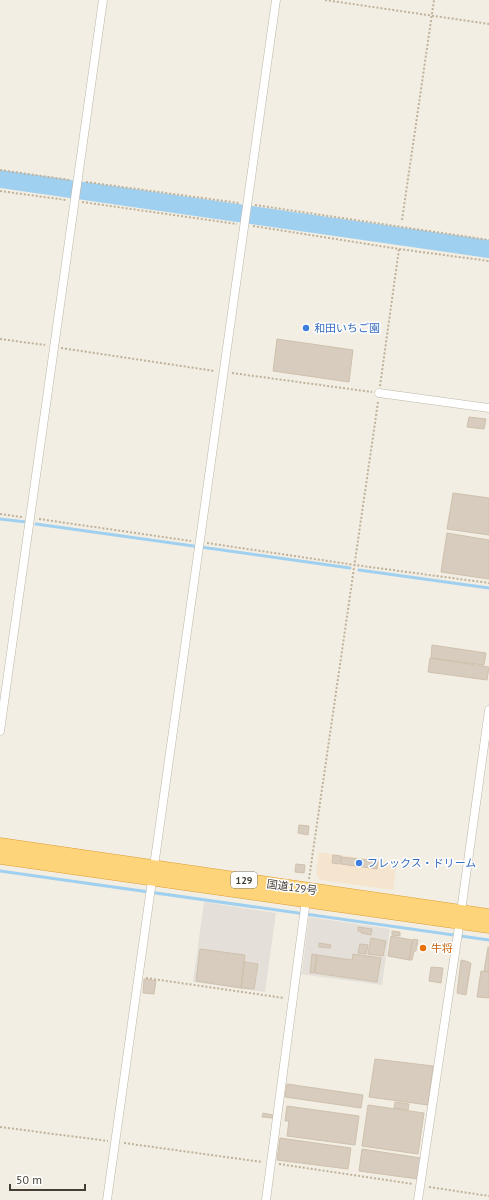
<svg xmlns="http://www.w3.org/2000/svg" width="489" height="1200" font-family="'PT Sans','Noto Sans JP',sans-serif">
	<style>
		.commercial { fill: #f5e5cf }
		.industrial { fill: #e4dfd9 }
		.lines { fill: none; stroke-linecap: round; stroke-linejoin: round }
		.stream { stroke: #a0d0f0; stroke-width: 3 }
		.river { stroke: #a0d0f0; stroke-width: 18 }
		.building { fill: #d7ccbd; stroke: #cfc1ad }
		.minor-casing { stroke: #beb6a7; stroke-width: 9 }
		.trunk-casing { stroke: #de9d33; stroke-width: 15 }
		.path { stroke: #c0b198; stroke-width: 2; stroke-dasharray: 2 2; stroke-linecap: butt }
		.minor { stroke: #fff; stroke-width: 8 }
		.trunk { stroke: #fed47a; stroke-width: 14 }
		.shop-dot { fill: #3f7fe0; stroke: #fff; stroke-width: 1.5 }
		.food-dot { fill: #e8710a; stroke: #fff; stroke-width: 1.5 }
		.labels { text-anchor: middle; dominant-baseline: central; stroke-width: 3; stroke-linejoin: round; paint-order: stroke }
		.shield { fill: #fff; stroke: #7d7871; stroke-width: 1 }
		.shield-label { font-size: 10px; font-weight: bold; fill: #453e34 }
		.shop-label { font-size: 11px; fill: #366cbe; stroke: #fff; text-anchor: start }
		.street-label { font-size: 11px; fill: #453e34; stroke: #fff }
		.food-label { font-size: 11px; fill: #c56008; stroke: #fff; text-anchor: start }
	</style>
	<rect width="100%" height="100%" fill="#f2eee4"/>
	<path class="commercial" d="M 319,852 L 397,863 L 393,890 L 320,880 L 316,874 Z"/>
	<path class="industrial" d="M 204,902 L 276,913 L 265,992 L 193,982 Z
		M 309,917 L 390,929 L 382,985 L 300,974 L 302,971 Z"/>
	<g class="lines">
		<path class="stream" d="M 0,519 L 26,522
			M 36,524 L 350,568
			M 359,570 L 489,588
			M 0,871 L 489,940"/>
		<path class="river" d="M 0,179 L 489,249"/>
	</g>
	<path class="building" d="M 277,339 L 353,350 L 349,382 L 273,371 Z
		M 469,417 L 486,419 L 484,429 L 467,427 Z
		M 453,493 L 489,498 L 489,535 L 447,529 Z
		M 447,533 L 489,540 L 489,579 L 441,572 Z
		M 432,645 L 486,653 L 484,665 L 431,658 Z
		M 430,658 L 489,667 L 487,680 L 428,672 Z
		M 299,825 L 309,826 L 308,835 L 298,833 Z
		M 333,855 L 341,856 L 340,864 L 332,863 Z
		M 341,857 L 378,861 L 377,869 L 341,864 Z
		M 296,864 L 305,865 L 304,873 L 295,872 Z
		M 358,927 L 372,929 L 371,935 L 361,933 L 362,932 L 358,931 Z
		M 392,931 L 400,932 L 400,936 L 392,935 Z
		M 391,936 L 412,940 L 409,960 L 388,956 Z
		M 371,938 L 386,941 L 383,956 L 368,954 Z
		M 413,939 L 418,940 L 416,951 L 414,951 L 412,960 L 409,960 Z
		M 319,943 L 331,945 L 330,948 L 319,947 Z
		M 360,944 L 368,945 L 366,954 L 358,953 Z
		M 488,947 L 489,947 L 489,972 L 484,971 Z
		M 200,949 L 245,955 L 241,988 L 196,981 Z
		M 312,954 L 317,955 L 314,973 L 310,973 Z
		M 353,954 L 381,958 L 377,982 L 315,973 L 317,955 L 352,960 Z
		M 461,960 L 469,962 L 469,963 L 471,963 L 466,995 L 457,993 Z
		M 244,962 L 258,964 L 254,989 L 241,988 Z
		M 431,967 L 443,968 L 441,983 L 429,981 Z
		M 481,971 L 489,972 L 489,998 L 477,997 Z
		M 144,979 L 156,981 L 154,994 L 143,993 Z
		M 375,1059 L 433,1066 L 428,1105 L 369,1097 Z
		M 287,1084 L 363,1095 L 361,1108 L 285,1097 Z
		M 395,1102 L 409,1104 L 408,1110 L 394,1108 Z
		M 368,1105 L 424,1113 L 418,1154 L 362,1146 Z
		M 287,1106 L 359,1116 L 355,1145 L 287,1136 L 289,1121 L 285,1121 Z
		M 263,1113 L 273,1115 L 272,1118 L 262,1117 Z
		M 280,1138 L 351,1148 L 348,1169 L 277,1160 Z
		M 362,1149 L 421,1158 L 418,1179 L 359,1171 Z"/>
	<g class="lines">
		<defs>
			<path id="minor" d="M 379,393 L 489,408
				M 0,731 L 103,0
				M 107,1200 L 276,0
				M 266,1200 L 306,900
				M 418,1200 L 458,933 L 489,710"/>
			<path id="trunk" d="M 0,845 L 489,916
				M 0,857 L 489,926"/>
		</defs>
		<use href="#minor" class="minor-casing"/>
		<use href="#trunk" class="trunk-casing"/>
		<path class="path" d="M 325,0 L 489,24
			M 0,170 L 70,180
			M 86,182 L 239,203
			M 0,191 L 66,200
			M 82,202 L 237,224
			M 255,205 L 489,240
			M 402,220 L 434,0
			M 253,226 L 399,249 L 489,261
			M 0,339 L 45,345
			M 61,348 L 215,371
			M 232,373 L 372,392
			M 380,386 L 399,249
			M 0,514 L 22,517
			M 39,519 L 191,541
			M 207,543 L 355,565 L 489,583
			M 309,879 L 378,402
			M 146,978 L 284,998
			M 0,1127 L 108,1141
			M 124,1143 L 262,1162
			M 279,1164 L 413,1184
			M 429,1187 L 489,1196"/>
		<use href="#minor" class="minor"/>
		<use href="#trunk" class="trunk"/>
	</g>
	<g class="shop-dot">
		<circle cx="306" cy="328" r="4"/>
		<circle cx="359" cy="863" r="4"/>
	</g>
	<circle class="food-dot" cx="423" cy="948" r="4"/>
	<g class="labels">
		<rect class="shield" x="231" y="872" width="26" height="16" rx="3"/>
		<g class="shield-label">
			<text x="244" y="880">129</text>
		</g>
		<g class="shop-label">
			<text x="314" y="328">和田いちご園</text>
			<text x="367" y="863">フレックス・ドリーム</text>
		</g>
		<g class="street-label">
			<text transform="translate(292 887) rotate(8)">国道129号</text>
		</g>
		<g class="food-label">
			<text x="431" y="948">牛将</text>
		</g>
	</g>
	<path d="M10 1184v6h75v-6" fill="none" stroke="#453e34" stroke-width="2"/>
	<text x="16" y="1184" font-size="12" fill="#453e34" stroke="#ffffff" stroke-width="3" paint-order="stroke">50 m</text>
</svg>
